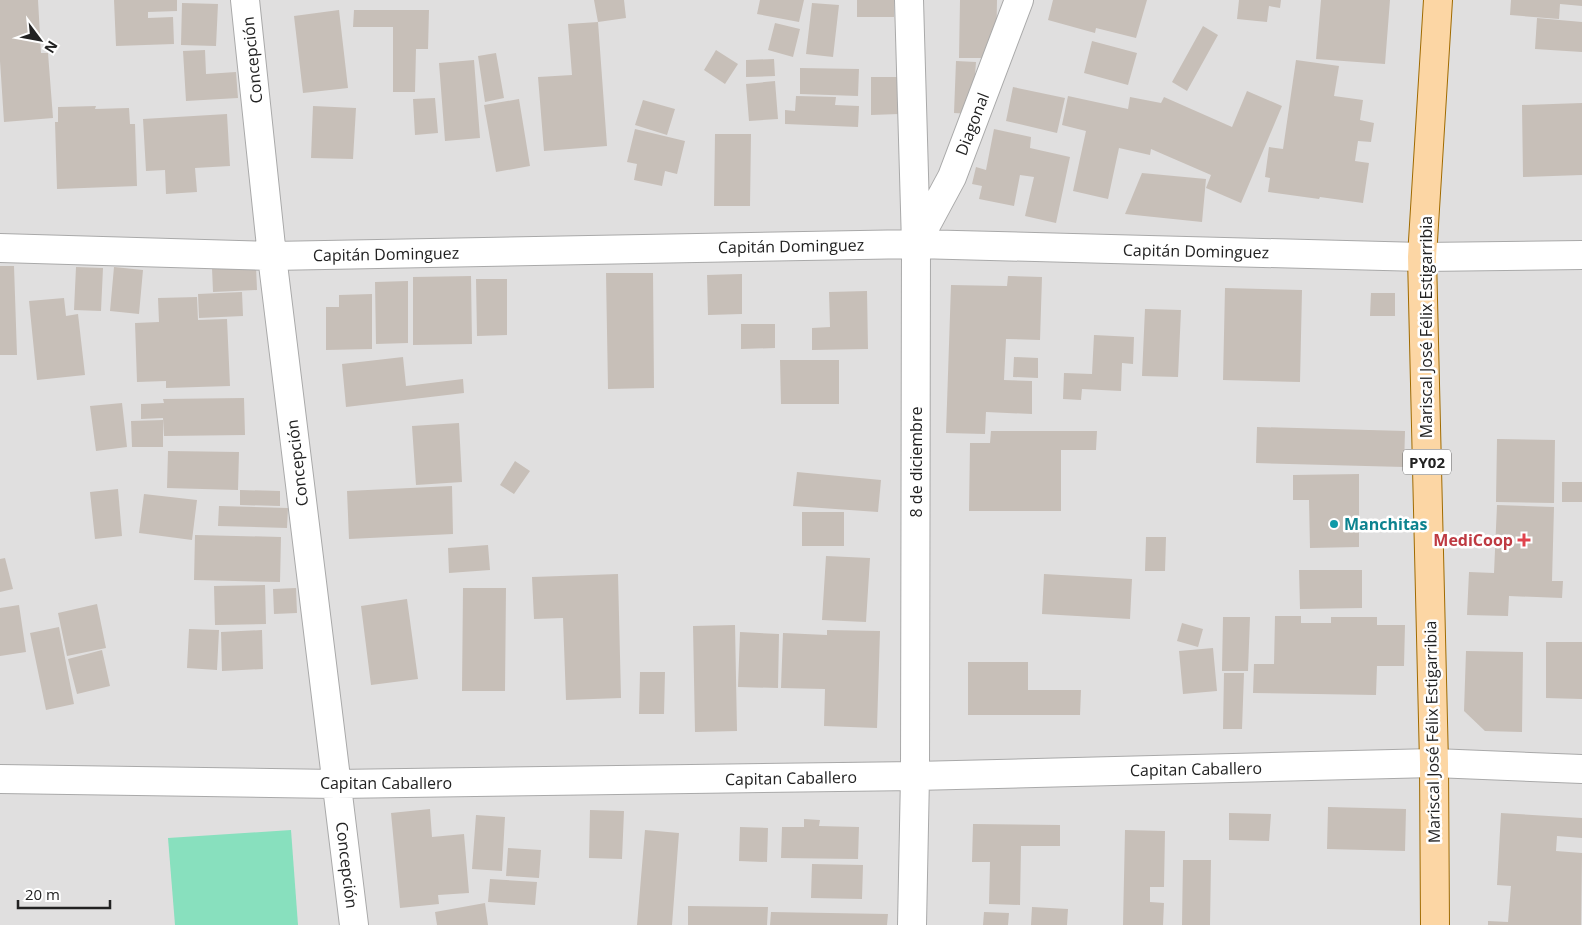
<svg xmlns="http://www.w3.org/2000/svg" width="1582" height="925" font-family="'Open Sans',sans-serif">
	<style>
		.residential { fill: #e0dfdf }
		.pitch { fill: #88e0be }
		.building { fill: #c7bfb8 }
		.lines { fill: none; stroke-linecap: round; stroke-linejoin: round }
		.street-casing { stroke: #a9a9a9; stroke-width: 30 }
		.primary-casing { stroke: #a06b00; stroke-width: 30 }
		.street { stroke: #fff; stroke-width: 28 }
		.primary { stroke: #fcd6a4; stroke-width: 28 }
		.culture-dot { fill: #0f9aa8; stroke: #fff; stroke-width: 2 }
		.health-dot { fill: #e0444e; stroke: #fff; stroke-width: 2 }
		.labels { text-anchor: middle; dominant-baseline: central; stroke-width: 5; stroke-linejoin: round; paint-order: stroke }
		.shield { fill: #fff; stroke: #646464; stroke-width: 1 }
		.shield-label { font-size: 15px; font-weight: bold; fill: #222 }
		.street-label { font-size: 16px; fill: #222; stroke: #fff }
		.culture-label { font-size: 16px; font-weight: bold; fill: #0d838f; stroke: #fff; text-anchor: start }
		.health-label { font-size: 16px; font-weight: bold; fill: #be3a42; stroke: #fff; text-anchor: end }
	</style>
	<rect width="100%" height="100%" fill="#f2efe9"/>
	<path class="residential" d="M 0,0 L 1582,0 L 1582,925 L 0,925 Z"/>
	<path class="pitch" d="M 291,830 L 298,925 L 175,925 L 168,838 Z"/>
	<path class="building" d="M 0,0 L 38,0 L 41,53 L 48,53 L 53,118 L 4,122 L 0,61 Z
		M 114,0 L 177,0 L 177,11 L 148,12 L 148,18 L 173,17 L 174,44 L 116,46 Z
		M 594,0 L 624,0 L 626,18 L 598,22 L 607,146 L 544,151 L 538,77 L 572,75 L 568,24 L 598,22 Z
		M 760,0 L 804,0 L 799,22 L 757,14 Z
		M 857,0 L 894,0 L 894,17 L 857,17 Z
		M 960,0 L 997,0 L 996,58 L 959,58 Z
		M 1053,0 L 1147,0 L 1136,38 L 1096,28 L 1095,33 L 1048,20 Z
		M 1239,0 L 1281,0 L 1280,8 L 1269,6 L 1267,22 L 1237,19 Z
		M 1321,0 L 1390,0 L 1385,64 L 1316,59 Z
		M 1511,0 L 1582,0 L 1582,6 L 1560,4 L 1559,19 L 1510,15 Z
		M 182,3 L 218,4 L 216,46 L 181,45 Z
		M 812,3 L 839,5 L 833,57 L 806,54 Z
		M 339,10 L 348,88 L 303,93 L 294,16 Z
		M 354,10 L 429,10 L 428,49 L 416,49 L 415,92 L 393,92 L 393,27 L 353,27 Z
		M 1537,18 L 1582,22 L 1582,52 L 1535,49 Z
		M 775,23 L 800,29 L 793,57 L 768,50 Z
		M 1203,26 L 1218,35 L 1187,91 L 1172,82 Z
		M 1092,41 L 1137,53 L 1128,85 L 1084,73 Z
		M 205,50 L 206,74 L 236,72 L 238,98 L 186,101 L 183,51 Z
		M 716,50 L 738,64 L 725,84 L 704,70 Z
		M 496,53 L 504,98 L 485,102 L 478,56 Z
		M 774,59 L 775,76 L 746,77 L 746,60 Z
		M 474,60 L 480,138 L 445,141 L 439,63 Z
		M 1296,60 L 1339,66 L 1334,96 L 1363,100 L 1360,120 L 1374,123 L 1371,142 L 1358,141 L 1355,161 L 1369,163 L 1363,203 L 1320,197 L 1319,199 L 1268,192 L 1270,178 L 1265,177 L 1269,147 L 1283,149 Z
		M 956,61 L 976,62 L 972,114 L 954,113 Z
		M 800,68 L 859,69 L 858,96 L 800,94 Z
		M 871,77 L 898,77 L 899,114 L 871,115 Z
		M 775,81 L 778,119 L 749,121 L 746,84 Z
		M 1013,87 L 1065,98 L 1057,133 L 1006,121 Z
		M 1247,91 L 1282,106 L 1241,203 L 1206,188 L 1211,175 L 1151,149 L 1150,155 L 1119,148 L 1108,199 L 1073,191 L 1086,131 L 1062,125 L 1068,96 L 1128,109 L 1130,97 L 1161,103 L 1164,97 L 1232,127 Z
		M 796,96 L 836,97 L 835,105 L 859,106 L 858,127 L 785,124 L 785,110 L 795,111 Z
		M 435,98 L 438,133 L 415,135 L 413,99 Z
		M 519,99 L 530,166 L 496,172 L 484,105 Z
		M 643,100 L 675,109 L 667,135 L 635,125 Z
		M 1582,103 L 1582,175 L 1523,177 L 1522,105 Z
		M 96,106 L 95,109 L 129,108 L 130,124 L 135,124 L 137,186 L 57,189 L 55,122 L 58,122 L 58,107 Z
		M 313,106 L 356,108 L 353,159 L 311,158 Z
		M 227,114 L 230,166 L 195,168 L 197,192 L 166,194 L 165,170 L 146,171 L 143,119 Z
		M 635,129 L 685,141 L 677,174 L 665,171 L 662,186 L 634,180 L 637,164 L 627,162 Z
		M 994,129 L 1031,137 L 1030,148 L 1070,157 L 1056,223 L 1025,216 L 1034,177 L 1020,175 L 1014,206 L 979,199 L 982,186 L 972,184 L 976,167 L 986,170 Z
		M 715,134 L 751,134 L 750,206 L 714,206 Z
		M 1142,173 L 1206,179 L 1202,222 L 1125,214 Z
		M 0,266 L 14,266 L 17,355 L 0,355 Z
		M 256,266 L 257,290 L 213,292 L 212,268 Z
		M 76,267 L 103,268 L 101,311 L 74,310 Z
		M 114,267 L 143,270 L 139,314 L 110,311 Z
		M 606,273 L 653,273 L 654,388 L 608,389 Z
		M 742,274 L 742,314 L 708,315 L 707,275 Z
		M 471,276 L 472,344 L 413,345 L 413,277 Z
		M 1008,276 L 1042,277 L 1040,340 L 1006,339 L 1004,380 L 1032,381 L 1032,414 L 986,412 L 985,434 L 946,433 L 951,285 L 1007,286 Z
		M 476,279 L 507,279 L 507,335 L 477,336 Z
		M 408,281 L 408,343 L 376,344 L 375,282 Z
		M 1225,288 L 1302,290 L 1300,382 L 1223,380 Z
		M 867,291 L 868,349 L 812,350 L 812,328 L 830,327 L 829,292 Z
		M 242,292 L 243,316 L 199,318 L 198,294 Z
		M 1371,293 L 1395,293 L 1395,316 L 1370,316 Z
		M 372,294 L 372,349 L 326,350 L 326,307 L 339,307 L 339,295 Z
		M 197,297 L 198,320 L 227,319 L 230,386 L 166,388 L 166,381 L 137,382 L 135,323 L 159,322 L 158,298 Z
		M 64,298 L 66,316 L 78,314 L 85,375 L 37,380 L 29,301 Z
		M 1145,309 L 1181,310 L 1178,377 L 1142,376 Z
		M 741,324 L 775,324 L 775,348 L 741,349 Z
		M 1094,335 L 1134,337 L 1133,364 L 1122,363 L 1121,391 L 1082,389 L 1081,400 L 1063,399 L 1064,373 L 1092,374 Z
		M 403,357 L 406,386 L 463,379 L 464,393 L 346,407 L 342,364 Z
		M 1014,357 L 1038,358 L 1038,378 L 1013,377 Z
		M 780,360 L 839,360 L 839,404 L 781,404 Z
		M 244,398 L 245,435 L 164,436 L 163,418 L 141,419 L 141,404 L 164,403 L 163,399 Z
		M 122,403 L 127,447 L 96,451 L 90,406 Z
		M 163,420 L 163,447 L 132,447 L 131,421 Z
		M 459,423 L 462,482 L 416,485 L 412,426 Z
		M 1257,427 L 1405,431 L 1404,467 L 1256,463 Z
		M 991,431 L 1097,431 L 1096,450 L 1061,450 L 1061,511 L 969,511 L 970,443 L 990,443 Z
		M 1497,439 L 1555,440 L 1554,503 L 1496,502 Z
		M 168,451 L 239,452 L 238,490 L 167,488 Z
		M 515,461 L 530,471 L 514,494 L 500,485 Z
		M 797,472 L 881,480 L 878,512 L 793,506 Z
		M 1359,474 L 1359,547 L 1310,548 L 1309,500 L 1293,500 L 1293,475 Z
		M 1562,482 L 1582,482 L 1582,502 L 1562,502 Z
		M 452,486 L 453,534 L 349,539 L 347,491 Z
		M 118,489 L 122,536 L 95,539 L 90,492 Z
		M 240,490 L 280,491 L 280,506 L 240,505 Z
		M 144,494 L 197,500 L 192,540 L 139,533 Z
		M 1497,505 L 1554,507 L 1552,581 L 1563,581 L 1562,598 L 1509,596 L 1508,616 L 1467,615 L 1469,572 L 1494,573 Z
		M 219,506 L 288,508 L 287,528 L 218,526 Z
		M 802,512 L 844,512 L 844,546 L 802,546 Z
		M 195,535 L 281,537 L 280,582 L 194,580 Z
		M 1146,537 L 1166,537 L 1165,571 L 1145,571 Z
		M 488,545 L 490,570 L 449,573 L 448,548 Z
		M 826,556 L 870,558 L 866,622 L 822,620 Z
		M 5,558 L 13,589 L 0,592 L 0,559 Z
		M 1299,570 L 1362,570 L 1362,608 L 1300,609 Z
		M 618,574 L 621,698 L 566,700 L 563,618 L 534,619 L 532,577 Z
		M 1044,574 L 1132,579 L 1130,619 L 1042,614 Z
		M 265,585 L 266,624 L 215,625 L 214,586 Z
		M 296,588 L 297,613 L 274,614 L 273,589 Z
		M 463,588 L 506,588 L 505,691 L 462,691 Z
		M 407,599 L 418,679 L 371,685 L 361,606 Z
		M 97,604 L 106,648 L 67,656 L 58,613 Z
		M 19,605 L 26,652 L 0,656 L 0,608 Z
		M 1275,616 L 1301,616 L 1301,623 L 1331,623 L 1331,617 L 1377,617 L 1377,625 L 1405,625 L 1404,666 L 1377,666 L 1376,695 L 1253,693 L 1254,664 L 1274,664 Z
		M 1223,617 L 1250,617 L 1248,671 L 1222,671 Z
		M 1182,623 L 1203,629 L 1198,647 L 1177,641 Z
		M 735,625 L 737,731 L 695,732 L 693,626 Z
		M 59,627 L 74,704 L 46,710 L 30,633 Z
		M 189,629 L 219,630 L 217,670 L 187,668 Z
		M 262,630 L 263,669 L 222,671 L 221,632 Z
		M 827,630 L 880,631 L 877,728 L 824,726 L 825,689 L 781,688 L 783,633 L 827,635 Z
		M 740,632 L 779,634 L 778,688 L 738,687 Z
		M 1546,642 L 1582,642 L 1582,699 L 1546,698 Z
		M 1213,648 L 1217,691 L 1183,694 L 1179,651 Z
		M 102,650 L 110,686 L 77,694 L 68,659 Z
		M 1466,651 L 1523,652 L 1522,732 L 1485,731 L 1464,711 Z
		M 968,662 L 1028,662 L 1028,690 L 1081,690 L 1080,715 L 968,715 Z
		M 640,672 L 665,672 L 664,714 L 639,714 Z
		M 1224,673 L 1244,673 L 1242,729 L 1223,729 Z
		M 1328,807 L 1406,809 L 1405,851 L 1327,849 Z
		M 430,809 L 432,837 L 464,834 L 469,893 L 438,895 L 439,904 L 400,908 L 391,813 Z
		M 590,810 L 624,811 L 622,859 L 589,858 Z
		M 1229,813 L 1271,814 L 1269,841 L 1229,840 Z
		M 1501,813 L 1582,818 L 1582,838 L 1557,836 L 1556,851 L 1582,853 L 1581,925 L 1488,925 L 1488,921 L 1508,922 L 1511,886 L 1497,885 Z
		M 476,815 L 505,817 L 502,871 L 472,869 Z
		M 804,819 L 820,820 L 819,826 L 859,827 L 858,859 L 781,858 L 782,827 L 804,827 Z
		M 973,824 L 1060,825 L 1060,846 L 1021,846 L 1020,905 L 989,904 L 990,862 L 972,862 Z
		M 740,827 L 768,828 L 767,862 L 739,861 Z
		M 645,830 L 679,833 L 672,925 L 637,925 Z
		M 1125,830 L 1165,831 L 1164,887 L 1150,887 L 1150,902 L 1164,903 L 1163,925 L 1123,925 Z
		M 508,848 L 541,850 L 539,878 L 506,876 Z
		M 1183,860 L 1211,860 L 1210,925 L 1182,925 Z
		M 812,864 L 863,865 L 862,899 L 811,898 Z
		M 490,879 L 537,882 L 535,905 L 488,902 Z
		M 485,903 L 488,925 L 437,925 L 435,912 Z
		M 688,906 L 768,907 L 767,925 L 688,925 Z
		M 1032,907 L 1068,909 L 1067,925 L 1031,925 Z
		M 771,912 L 888,914 L 887,925 L 770,925 Z
		M 984,912 L 1009,913 L 1008,925 L 983,925 Z"/>
	<g class="lines">
		<defs>
			<path id="street" d="M 245,0 L 272,256 L 354,925
				M 909,0 L 916,244 L 915,776 L 912,925
				M 917,242 L 952,177 L 1019,0
				M 0,248 L 272,256 L 916,244 L 1422,257 L 1582,255
				M 0,779 L 336,784 L 915,776 L 1434,763 L 1582,769"/>
			<path id="primary" d="M 1435,925 L 1434,763 L 1422,257 L 1438,0"/>
		</defs>
		<use href="#street" class="street-casing"/>
		<use href="#primary" class="primary-casing"/>
		<use href="#street" class="street"/>
		<use href="#primary" class="primary"/>
	</g>
	<circle class="culture-dot" cx="1334" cy="524" r="5"/>
	<path class="health-dot" d="M1521.5 532.5h5v5h5v5h-5v5h-5v-5h-5v-5h5z"/>
	<g class="labels">
		<rect class="shield" x="1403" y="449.5" width="48" height="25" rx="4"/>
		<g class="shield-label">
			<text x="1427" y="462">PY02</text>
		</g>
		<g class="street-label">
			<text transform="translate(252 60) rotate(-96)">Concepción</text>
			<text transform="translate(972 124) rotate(-69)">Diagonal</text>
			<text transform="translate(791 246) rotate(-1)">Capitán Dominguez</text>
			<text transform="translate(1196 251) rotate(1)">Capitán Dominguez</text>
			<text transform="translate(386 254) rotate(-1)">Capitán Dominguez</text>
			<text transform="translate(1426 327) rotate(-90)">Mariscal José Félix Estigarribia</text>
			<text transform="translate(916 462) rotate(-90)">8 de diciembre</text>
			<text transform="translate(297 463) rotate(-97)">Concepción</text>
			<text transform="translate(1432 732) rotate(-91)">Mariscal José Félix Estigarribia</text>
			<text transform="translate(1196 769) rotate(-1)">Capitan Caballero</text>
			<text transform="translate(791 778) rotate(-1)">Capitan Caballero</text>
			<text x="386" y="783">Capitan Caballero</text>
			<text transform="translate(347 865) rotate(83)">Concepción</text>
		</g>
		<g class="culture-label">
			<text x="1344" y="524">Manchitas</text>
		</g>
		<g class="health-label">
			<text x="1513" y="540">MediCoop</text>
		</g>
	</g>
	<g transform="translate(40 40) rotate(122)" stroke="#ffffff" stroke-width="4" paint-order="stroke">
	<path d="M0-4L9 19L0 12L-9 19Z" fill="#222222"/>
	<text y="-8" font-size="14" font-weight="bold" text-anchor="middle" fill="#222222">N</text>
	</g>
	<path d="M18 900v8h92v-8" fill="none" stroke="#222222" stroke-width="2.5"/>
	<text x="25" y="900" font-size="15" fill="#222222" stroke="#ffffff" stroke-width="4" paint-order="stroke">20 m</text>
</svg>
